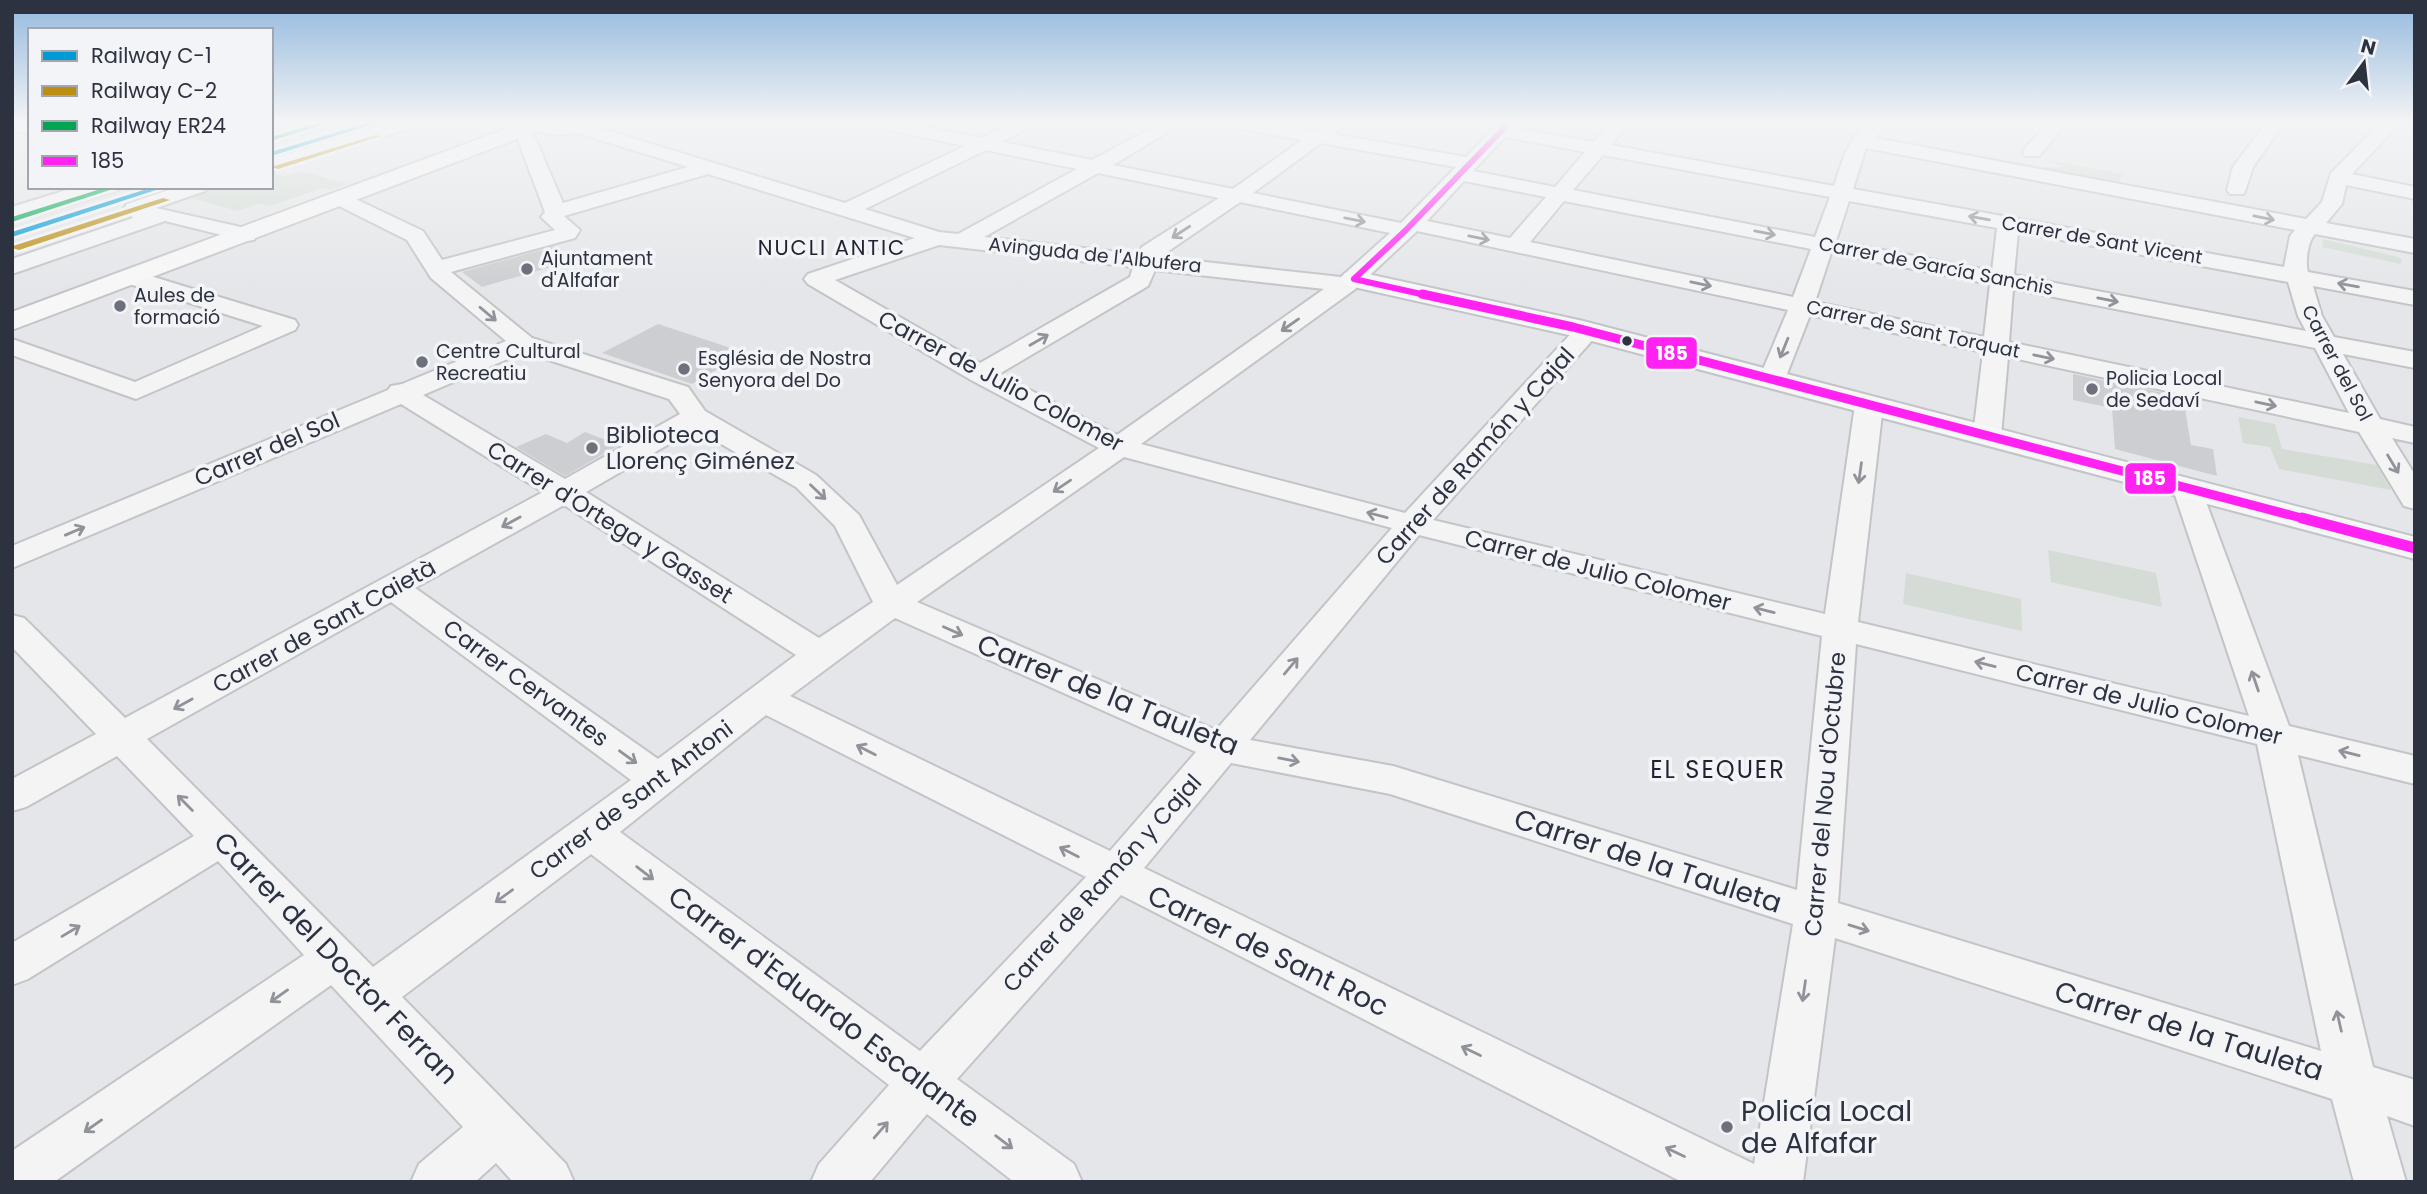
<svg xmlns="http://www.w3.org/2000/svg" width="2427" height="1194" font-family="Poppins,sans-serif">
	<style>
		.green { fill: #d4dcd5 }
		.building { fill: #cdced1 }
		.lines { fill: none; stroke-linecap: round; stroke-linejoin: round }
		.street-casing { stroke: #c3c4c7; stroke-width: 4 }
		.secondary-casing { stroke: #c3c4c7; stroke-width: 4 }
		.street { fill: #f4f4f5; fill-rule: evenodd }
		.secondary { fill: #f7f7f8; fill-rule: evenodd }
		.rail-casing { stroke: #cdced0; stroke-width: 5 }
		.rail { stroke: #f3f4f7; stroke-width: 3.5; stroke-dasharray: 10; stroke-linecap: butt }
		.bus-1-far2-casing { stroke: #f3f4f7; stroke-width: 10 }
		.bus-1-far1-casing { stroke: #f3f4f7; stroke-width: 13 }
		.bus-1-casing { stroke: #f3f4f7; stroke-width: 17 }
		.bus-1-far2 { stroke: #ff22f1; stroke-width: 6 }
		.bus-1-far1 { stroke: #ff22f1; stroke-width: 9 }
		.bus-1 { stroke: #ff22f1; stroke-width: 11 }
		.rail-1-casing { stroke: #f3f4f7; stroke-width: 6 }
		.rail-2-casing { stroke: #f3f4f7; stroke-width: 6 }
		.rail-3-casing { stroke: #f3f4f7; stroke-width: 6 }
		.rail-1 { fill: #009ad5; fill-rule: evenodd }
		.rail-2 { fill: #bc8f13; fill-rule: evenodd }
		.rail-3 { fill: #00a651; fill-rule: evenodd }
		.oneway { stroke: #90939a }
		.poi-dot { fill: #6d717b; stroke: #f3f4f7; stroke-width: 2.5 }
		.bus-dot { fill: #2d3240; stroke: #f3f4f7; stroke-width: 2.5 }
		.labels { text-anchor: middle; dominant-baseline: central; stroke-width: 7; stroke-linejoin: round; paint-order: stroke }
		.far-street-label { font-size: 19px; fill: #2d3240; stroke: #f3f4f7 }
		.far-poi-label { font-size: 19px; fill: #2d3240; stroke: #f3f4f7; text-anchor: start }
		.far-neighbourhood-label { font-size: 21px; letter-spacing: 2px; fill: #1f2331; stroke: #f3f4f7 }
		.street-label { font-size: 23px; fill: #2d3240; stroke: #f3f4f7 }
		.poi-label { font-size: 23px; fill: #2d3240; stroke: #f3f4f7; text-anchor: start }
		.neighbourhood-label { font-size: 24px; letter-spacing: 2px; fill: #1f2331; stroke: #f3f4f7 }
		.near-street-label { font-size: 28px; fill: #2d3240; stroke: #f3f4f7 }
		.near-poi-label { font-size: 28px; fill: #2d3240; stroke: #f3f4f7; text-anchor: start }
		.line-badge { stroke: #f3f4f7; stroke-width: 2.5 }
		.badge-label { font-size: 19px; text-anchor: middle; font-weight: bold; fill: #fff }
	</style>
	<rect width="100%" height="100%" fill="#e4e6e9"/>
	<path class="green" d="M 2048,160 L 2123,174 L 2117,186 L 2024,168 L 2063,167 Z
		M 300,171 L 348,184 L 330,190 L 322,188 L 270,206 L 260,203 L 238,211 L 187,197 L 215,187 L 271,187 L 271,173 L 284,176 Z
		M 2323,239 L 2398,257 L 2402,260 L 2400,264 L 2322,247 Z
		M 2238,417 L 2275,424 L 2282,449 L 2377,465 L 2391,490 L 2279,469 L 2270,447 L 2243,443 Z
		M 2048,550 L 2156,573 L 2162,607 L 2051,582 Z
		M 1906,573 L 2021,599 L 2022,631 L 1903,604 Z"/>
	<path class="building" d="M 555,246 L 575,260 L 482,287 L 462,272 Z
		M 658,324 L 746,353 L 692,384 L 602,353 Z
		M 2073,374 L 2183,397 L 2191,445 L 2213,449 L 2217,476 L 2115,449 L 2112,408 L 2073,400 Z
		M 585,432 L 619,445 L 565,476 L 516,447 L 546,434 L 567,443 Z"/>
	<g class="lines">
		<defs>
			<path id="street" d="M 12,123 L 30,123 L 30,134 L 12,130 Z
				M 389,123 L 417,123 L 414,127 L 271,171 L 271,159 Z
				M 567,123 L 583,123 L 845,203 L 965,146 L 880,128 L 871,123 L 907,123 L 981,138 L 1013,123 L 1036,123 L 1002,142 L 1092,160 L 1161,123 L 1183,123 L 1113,165 L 1233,189 L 1302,140 L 1237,128 L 1228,123 L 1268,123 L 1314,131 L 1325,123 L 1346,123 L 1333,134 L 1466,157 L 1499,123 L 1518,123 L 1514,128 L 1594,142 L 1610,123 L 1629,123 L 1611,145 L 1834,186 C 1842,164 1849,126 1877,123 L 1884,128 L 1875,138 L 2306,219 L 2322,202 L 2331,173 L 2381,123 L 2400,123 L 2352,174 L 2415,187 L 2415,199 L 2346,185 L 2342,204 L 2326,223 L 2415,239 L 2415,253 L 2315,234 C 2308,241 2305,262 2308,272 L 2415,291 L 2415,305 L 2313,286 L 2322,316 L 2334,337 L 2415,352 L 2415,368 L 2343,354 L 2380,419 L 2415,427 L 2415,443 L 2392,438 L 2415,475 L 2415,509 L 2404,506 L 2359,432 L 2008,357 L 2001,436 L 1997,442 L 1987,444 L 1977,442 L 1973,436 L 1983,352 L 1810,315 L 1785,379 L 1781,385 L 1772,387 L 1763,385 L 1759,379 L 1788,310 L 1417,231 L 1354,290 L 1141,444 L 1405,513 L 1578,326 L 1587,324 L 1596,326 L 1599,331 L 1596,336 L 1433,520 L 1825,614 L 1855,405 L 1859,399 L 1869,397 L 1879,399 L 1883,405 L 1858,622 L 2249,716 L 2173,489 L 2177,483 L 2188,480 L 2199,483 L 2289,726 L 2415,756 L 2415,784 L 2298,755 L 2373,1067 L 2415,1080 L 2415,1126 L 2387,1116 L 2406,1182 L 2354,1182 L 2332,1099 L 1835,938 L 1803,1182 L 1682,1182 L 1121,895 L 957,1079 L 1074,1164 L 1082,1182 L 1014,1182 L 927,1114 L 870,1182 L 811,1182 L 819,1164 L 889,1085 L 591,854 L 402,997 L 566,1164 L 574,1182 L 513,1182 L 496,1163 L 475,1182 L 411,1182 L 419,1164 L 463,1127 L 331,985 L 54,1182 L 12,1182 L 12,1151 L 304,955 L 218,861 L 28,979 L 12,985 L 12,943 L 194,836 L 117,756 L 26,807 L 12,811 L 12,779 L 96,734 L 12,647 L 12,615 L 24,618 L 125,718 L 543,492 L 401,404 L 12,568 L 12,546 L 388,390 L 391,386 L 402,384 L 506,341 L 431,278 L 407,240 L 333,203 L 330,199 L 333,195 L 347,195 L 423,231 L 442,260 L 555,230 L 541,217 L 545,212 L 517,138 L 519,134 L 526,132 L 535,138 L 563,203 L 688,167 L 568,130 L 565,126 ZM 1505,137 L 1585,152 L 1555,187 L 1473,171 ZM 1321,143 L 1456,167 L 1401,223 L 1253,193 ZM 1866,148 L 2295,230 L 2290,236 L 2284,267 L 1853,189 ZM 986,150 L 1077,169 L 958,234 L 939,232 L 865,209 ZM 1603,155 L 1830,197 L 1815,237 L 1573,190 ZM 1098,173 L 1219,198 L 1142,247 L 1138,254 L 984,237 ZM 708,174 L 915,238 L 808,274 L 804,279 L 808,284 L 971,380 L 1099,448 L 897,585 L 859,515 L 816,475 L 705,411 L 688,387 L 532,338 L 451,272 L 575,238 L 580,230 L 564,216 ZM 1464,181 L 1546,197 L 1510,238 L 1427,221 ZM 1564,201 L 1811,249 L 1793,297 L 1530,242 ZM 1849,201 L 1997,228 L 1992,271 L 1836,241 ZM 1240,202 L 1390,233 L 1341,277 L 1160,257 ZM 2018,232 L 2288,282 L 2298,316 L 2306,331 L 2014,275 ZM 939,245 L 1133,267 L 1130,277 L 980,363 L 835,280 ZM 1831,253 L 1990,284 L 1984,337 L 1815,302 ZM 1155,270 L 1324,289 L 1117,435 L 999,374 L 1148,286 ZM 2013,289 L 2315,348 L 2349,413 L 2009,342 ZM 524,352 L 669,399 L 680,414 L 565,479 L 423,395 ZM 695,429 L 796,487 L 835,526 L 873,602 L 819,638 L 586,492 ZM 1124,457 L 1392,528 L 1216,730 L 917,602 ZM 564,505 L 796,655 L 658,759 L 415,588 ZM 1419,535 L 1822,636 L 1797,890 L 1393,766 L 1250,740 ZM 391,602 L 631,780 L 373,967 L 147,739 ZM 895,618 L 1196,752 L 1110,851 L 790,696 ZM 1856,644 L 2257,744 L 2321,1051 L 1838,903 ZM 766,715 L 1086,877 L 920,1051 L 620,832 ZM 1231,763 L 1390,794 L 1793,924 L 1754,1164 L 1144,868 Z
				M 2048,123 L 2067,123 L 2039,156 L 2025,156 L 2023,152 L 2025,148 Z
				M 2266,123 L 2284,123 L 2253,167 L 2244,194 L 2230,194 L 2227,190 L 2233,167 Z
				M 76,187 L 107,187 L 104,191 L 12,220 L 12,207 Z
				M 177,187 L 208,187 L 205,191 L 156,208 L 254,230 L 257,235 L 254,240 L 246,241 L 165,221 L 12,274 L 12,259 L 133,218 L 124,208 L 127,204 Z
				M 134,271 L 295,320 L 298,325 L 295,330 L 136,399 L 12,355 L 12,339 L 135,382 L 263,326 L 126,283 L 122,278 L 126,273 Z"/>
			<path id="secondary" d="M 522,123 L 591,123 C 581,136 552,137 538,131 L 12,330 L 12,312 Z
				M 1354,271 L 1583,321 L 2415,537 L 2415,559 L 1569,335 L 1345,285 L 1341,279 L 1345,273 Z"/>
		</defs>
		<use href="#street" class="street-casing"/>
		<use href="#secondary" class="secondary-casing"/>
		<use href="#street" class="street"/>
		<use href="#secondary" class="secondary"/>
		<defs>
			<path id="rail" d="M 271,143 L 339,123
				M 12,222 L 124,187"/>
		</defs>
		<use href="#rail" class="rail-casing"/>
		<use href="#rail" class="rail"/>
		<defs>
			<path id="bus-1-far2" d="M 1354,279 L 1430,296
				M 1354,279 L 1406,230 L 1509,123"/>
			<path id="bus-1-far1" d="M 1422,294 L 1573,327 L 2309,520"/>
			<path id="bus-1" d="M 2302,518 L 2415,548"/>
		</defs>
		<use href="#bus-1-far2" class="bus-1-far2-casing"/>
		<use href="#bus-1-far1" class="bus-1-far1-casing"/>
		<use href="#bus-1" class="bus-1-casing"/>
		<use href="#bus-1-far2" class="bus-1-far2"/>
		<use href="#bus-1-far1" class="bus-1-far1"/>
		<use href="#bus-1" class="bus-1"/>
		<defs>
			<path id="rail-1" d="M 367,123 L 377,123 L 271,156 L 271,152 Z
				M 153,187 L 165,187 L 12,237 L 12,232 Z"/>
			<path id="rail-2" d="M 376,135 L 381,136 L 278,169 L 271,167 Z
				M 163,198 L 170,200 L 19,250 L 12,248 L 13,246 Z"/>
			<path id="rail-3" d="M 318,123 L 328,123 L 271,141 L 271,137 Z
				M 107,187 L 119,187 L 12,222 L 12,217 Z"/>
		</defs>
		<use href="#rail-1" class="rail-1-casing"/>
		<use href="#rail-2" class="rail-2-casing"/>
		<use href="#rail-3" class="rail-3-casing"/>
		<use href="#rail-1" class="rail-1"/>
		<use href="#rail-2" class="rail-2"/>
		<use href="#rail-3" class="rail-3"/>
	</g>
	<defs><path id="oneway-shaft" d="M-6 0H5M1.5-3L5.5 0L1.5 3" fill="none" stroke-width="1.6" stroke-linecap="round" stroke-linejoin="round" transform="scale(1.75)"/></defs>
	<g class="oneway">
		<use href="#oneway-shaft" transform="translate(1979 218) rotate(-170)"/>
		<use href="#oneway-shaft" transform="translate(2264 218) rotate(11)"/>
		<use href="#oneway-shaft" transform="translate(1355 220) rotate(11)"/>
		<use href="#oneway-shaft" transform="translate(1181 232) rotate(147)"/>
		<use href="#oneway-shaft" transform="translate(1765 233) rotate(11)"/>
		<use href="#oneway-shaft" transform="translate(1479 238) rotate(11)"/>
		<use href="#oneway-shaft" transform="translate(1701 284) rotate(12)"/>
		<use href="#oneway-shaft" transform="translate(2348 285) rotate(-170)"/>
		<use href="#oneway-shaft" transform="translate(2108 300) rotate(11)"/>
		<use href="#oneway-shaft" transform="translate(488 314) rotate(40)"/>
		<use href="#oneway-shaft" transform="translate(1290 325) rotate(145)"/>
		<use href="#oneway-shaft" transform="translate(1039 340) rotate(-30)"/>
		<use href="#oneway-shaft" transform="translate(1784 348) rotate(112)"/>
		<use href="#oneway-shaft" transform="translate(2044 357) rotate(12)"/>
		<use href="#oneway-shaft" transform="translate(2266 404) rotate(12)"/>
		<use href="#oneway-shaft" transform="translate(2393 464) rotate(59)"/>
		<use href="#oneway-shaft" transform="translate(1860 473) rotate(98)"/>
		<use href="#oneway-shaft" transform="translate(1062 486) rotate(146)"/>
		<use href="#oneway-shaft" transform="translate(818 492) rotate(44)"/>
		<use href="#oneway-shaft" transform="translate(1377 515) rotate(-165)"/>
		<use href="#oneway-shaft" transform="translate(511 522) rotate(151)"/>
		<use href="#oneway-shaft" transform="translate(75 531) rotate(-23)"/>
		<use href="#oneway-shaft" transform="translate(1764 610) rotate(-166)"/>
		<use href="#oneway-shaft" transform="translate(953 631) rotate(24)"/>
		<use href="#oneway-shaft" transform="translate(1985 664) rotate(-166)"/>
		<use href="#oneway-shaft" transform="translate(1291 666) rotate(-50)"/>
		<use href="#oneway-shaft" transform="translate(2255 681) rotate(-109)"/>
		<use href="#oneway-shaft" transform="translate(183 704) rotate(151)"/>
		<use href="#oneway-shaft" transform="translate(866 750) rotate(-153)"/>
		<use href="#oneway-shaft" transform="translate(2349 753) rotate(-166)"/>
		<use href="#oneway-shaft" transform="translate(628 757) rotate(36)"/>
		<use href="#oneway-shaft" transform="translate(1289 760) rotate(11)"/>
		<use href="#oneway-shaft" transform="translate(185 803) rotate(-135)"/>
		<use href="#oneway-shaft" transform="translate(1069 852) rotate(-153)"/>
		<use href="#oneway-shaft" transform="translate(645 873) rotate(37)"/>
		<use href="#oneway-shaft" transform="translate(504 896) rotate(144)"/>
		<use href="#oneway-shaft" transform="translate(1859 928) rotate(17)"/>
		<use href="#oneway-shaft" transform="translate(71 931) rotate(-31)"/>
		<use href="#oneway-shaft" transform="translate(1804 991) rotate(98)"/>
		<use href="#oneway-shaft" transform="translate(279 996) rotate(145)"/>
		<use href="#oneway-shaft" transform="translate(2339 1021) rotate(-103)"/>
		<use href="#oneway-shaft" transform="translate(1471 1051) rotate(-154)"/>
		<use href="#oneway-shaft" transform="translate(93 1126) rotate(145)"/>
		<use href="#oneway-shaft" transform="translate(881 1130) rotate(-49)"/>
		<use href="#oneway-shaft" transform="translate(1004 1142) rotate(37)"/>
		<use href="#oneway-shaft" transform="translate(1675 1152) rotate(-154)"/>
	</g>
	<linearGradient id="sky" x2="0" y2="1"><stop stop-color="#94b9de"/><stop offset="0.42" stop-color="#f3f4f5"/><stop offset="1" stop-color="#f3f4f5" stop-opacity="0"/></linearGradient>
	<rect width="2427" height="290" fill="url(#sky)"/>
	<g class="poi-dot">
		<circle cx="527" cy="269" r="7"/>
		<circle cx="120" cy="306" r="7"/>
		<circle cx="422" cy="362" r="7"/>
		<circle cx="684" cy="369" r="7"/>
		<circle cx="2092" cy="389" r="7"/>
		<circle cx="592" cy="448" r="7"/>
		<circle cx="1727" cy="1127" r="7"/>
	</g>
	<circle class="bus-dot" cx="1627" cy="341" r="6"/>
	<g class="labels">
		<g class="far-street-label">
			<text transform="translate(2102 240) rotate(10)">Carrer de Sant Vicent</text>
			<text transform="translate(1095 255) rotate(6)">Avinguda de l'Albufera</text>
			<text transform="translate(1936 266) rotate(11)">Carrer de García Sanchis</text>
			<text transform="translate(1913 329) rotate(12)">Carrer de Sant Torquat</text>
			<text transform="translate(2337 363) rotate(62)">Carrer del Sol</text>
		</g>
		<g class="far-poi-label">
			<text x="541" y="258">Ajuntament<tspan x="541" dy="22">d'Alfafar</tspan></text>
			<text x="134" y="295">Aules de<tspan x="134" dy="22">formació</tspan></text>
			<text x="436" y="351">Centre Cultural<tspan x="436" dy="22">Recreatiu</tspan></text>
			<text x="698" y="358">Església de Nostra<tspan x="698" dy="22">Senyora del Do</tspan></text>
			<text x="2106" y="378">Policia Local<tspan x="2106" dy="22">de Sedaví</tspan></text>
		</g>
		<g class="far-neighbourhood-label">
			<text x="832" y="247">NUCLI ANTIC</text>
		</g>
		<g class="street-label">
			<text transform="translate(1001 381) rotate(28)">Carrer de Julio Colomer</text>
			<text transform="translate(267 449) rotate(-23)">Carrer del Sol</text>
			<text transform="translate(1475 456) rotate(-48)">Carrer de Ramón y Cajal</text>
			<text transform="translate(610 522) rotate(32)">Carrer d'Ortega y Gasset</text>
			<text transform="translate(1598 570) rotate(14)">Carrer de Julio Colomer</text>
			<text transform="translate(324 626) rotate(-29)">Carrer de Sant Caietà</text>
			<text transform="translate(526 683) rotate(36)">Carrer Cervantes</text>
			<text transform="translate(2149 704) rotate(14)">Carrer de Julio Colomer</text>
			<text transform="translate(1825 794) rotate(-85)">Carrer del Nou d'Octubre</text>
			<text transform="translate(631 800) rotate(-37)">Carrer de Sant Antoni</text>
			<text transform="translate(1102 883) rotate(-48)">Carrer de Ramón y Cajal</text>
		</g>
		<g class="poi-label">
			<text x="606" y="435">Biblioteca<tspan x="606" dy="26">Llorenç Giménez</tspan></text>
		</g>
		<g class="neighbourhood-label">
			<text x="1718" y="769">EL SEQUER</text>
		</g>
		<g class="near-street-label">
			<text transform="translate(1108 695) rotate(22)">Carrer de la Tauleta</text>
			<text transform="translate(1648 861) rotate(18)">Carrer de la Tauleta</text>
			<text transform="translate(1268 951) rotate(26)">Carrer de Sant Roc</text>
			<text transform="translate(336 958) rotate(46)">Carrer del Doctor Ferran</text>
			<text transform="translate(824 1007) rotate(37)">Carrer d'Eduardo Escalante</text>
			<text transform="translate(2189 1031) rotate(17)">Carrer de la Tauleta</text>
		</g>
		<g class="near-poi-label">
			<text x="1741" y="1111">Policía Local<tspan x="1741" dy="32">de Alfafar</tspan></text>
		</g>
	</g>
	<g class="line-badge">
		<rect x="1645" y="336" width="53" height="34" rx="7" fill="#ff22f1"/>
		<rect x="2124" y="462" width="53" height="33" rx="7" fill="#ff22f1"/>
	</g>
	<g class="badge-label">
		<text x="1672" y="360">185</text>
		<text x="2150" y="485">185</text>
	</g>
	<rect width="2427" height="1194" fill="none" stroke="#2d3240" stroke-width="28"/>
	<rect x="28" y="28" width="245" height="161" fill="#f3f4f7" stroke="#a4a6ae" stroke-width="2"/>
	<rect x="42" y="51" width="35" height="10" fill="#009ad5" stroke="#a4a6ae" stroke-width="2"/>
	<text x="91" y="63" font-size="21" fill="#2d3240">Railway C-1</text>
	<rect x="42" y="86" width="35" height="10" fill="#bc8f13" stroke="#a4a6ae" stroke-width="2"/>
	<text x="91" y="98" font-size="21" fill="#2d3240">Railway C-2</text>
	<rect x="42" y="121" width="35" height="10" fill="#00a651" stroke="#a4a6ae" stroke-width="2"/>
	<text x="91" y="133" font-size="21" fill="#2d3240">Railway ER24</text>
	<rect x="42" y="156" width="35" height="10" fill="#ff22f1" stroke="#a4a6ae" stroke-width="2"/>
	<text x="91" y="168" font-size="21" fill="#2d3240">185</text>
	<g transform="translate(2364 63) rotate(15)" stroke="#f3f4f7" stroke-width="5" paint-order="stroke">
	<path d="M0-5L12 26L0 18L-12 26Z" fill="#2d3240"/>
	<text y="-10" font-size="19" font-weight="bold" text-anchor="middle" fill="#2d3240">N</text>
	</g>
</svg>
